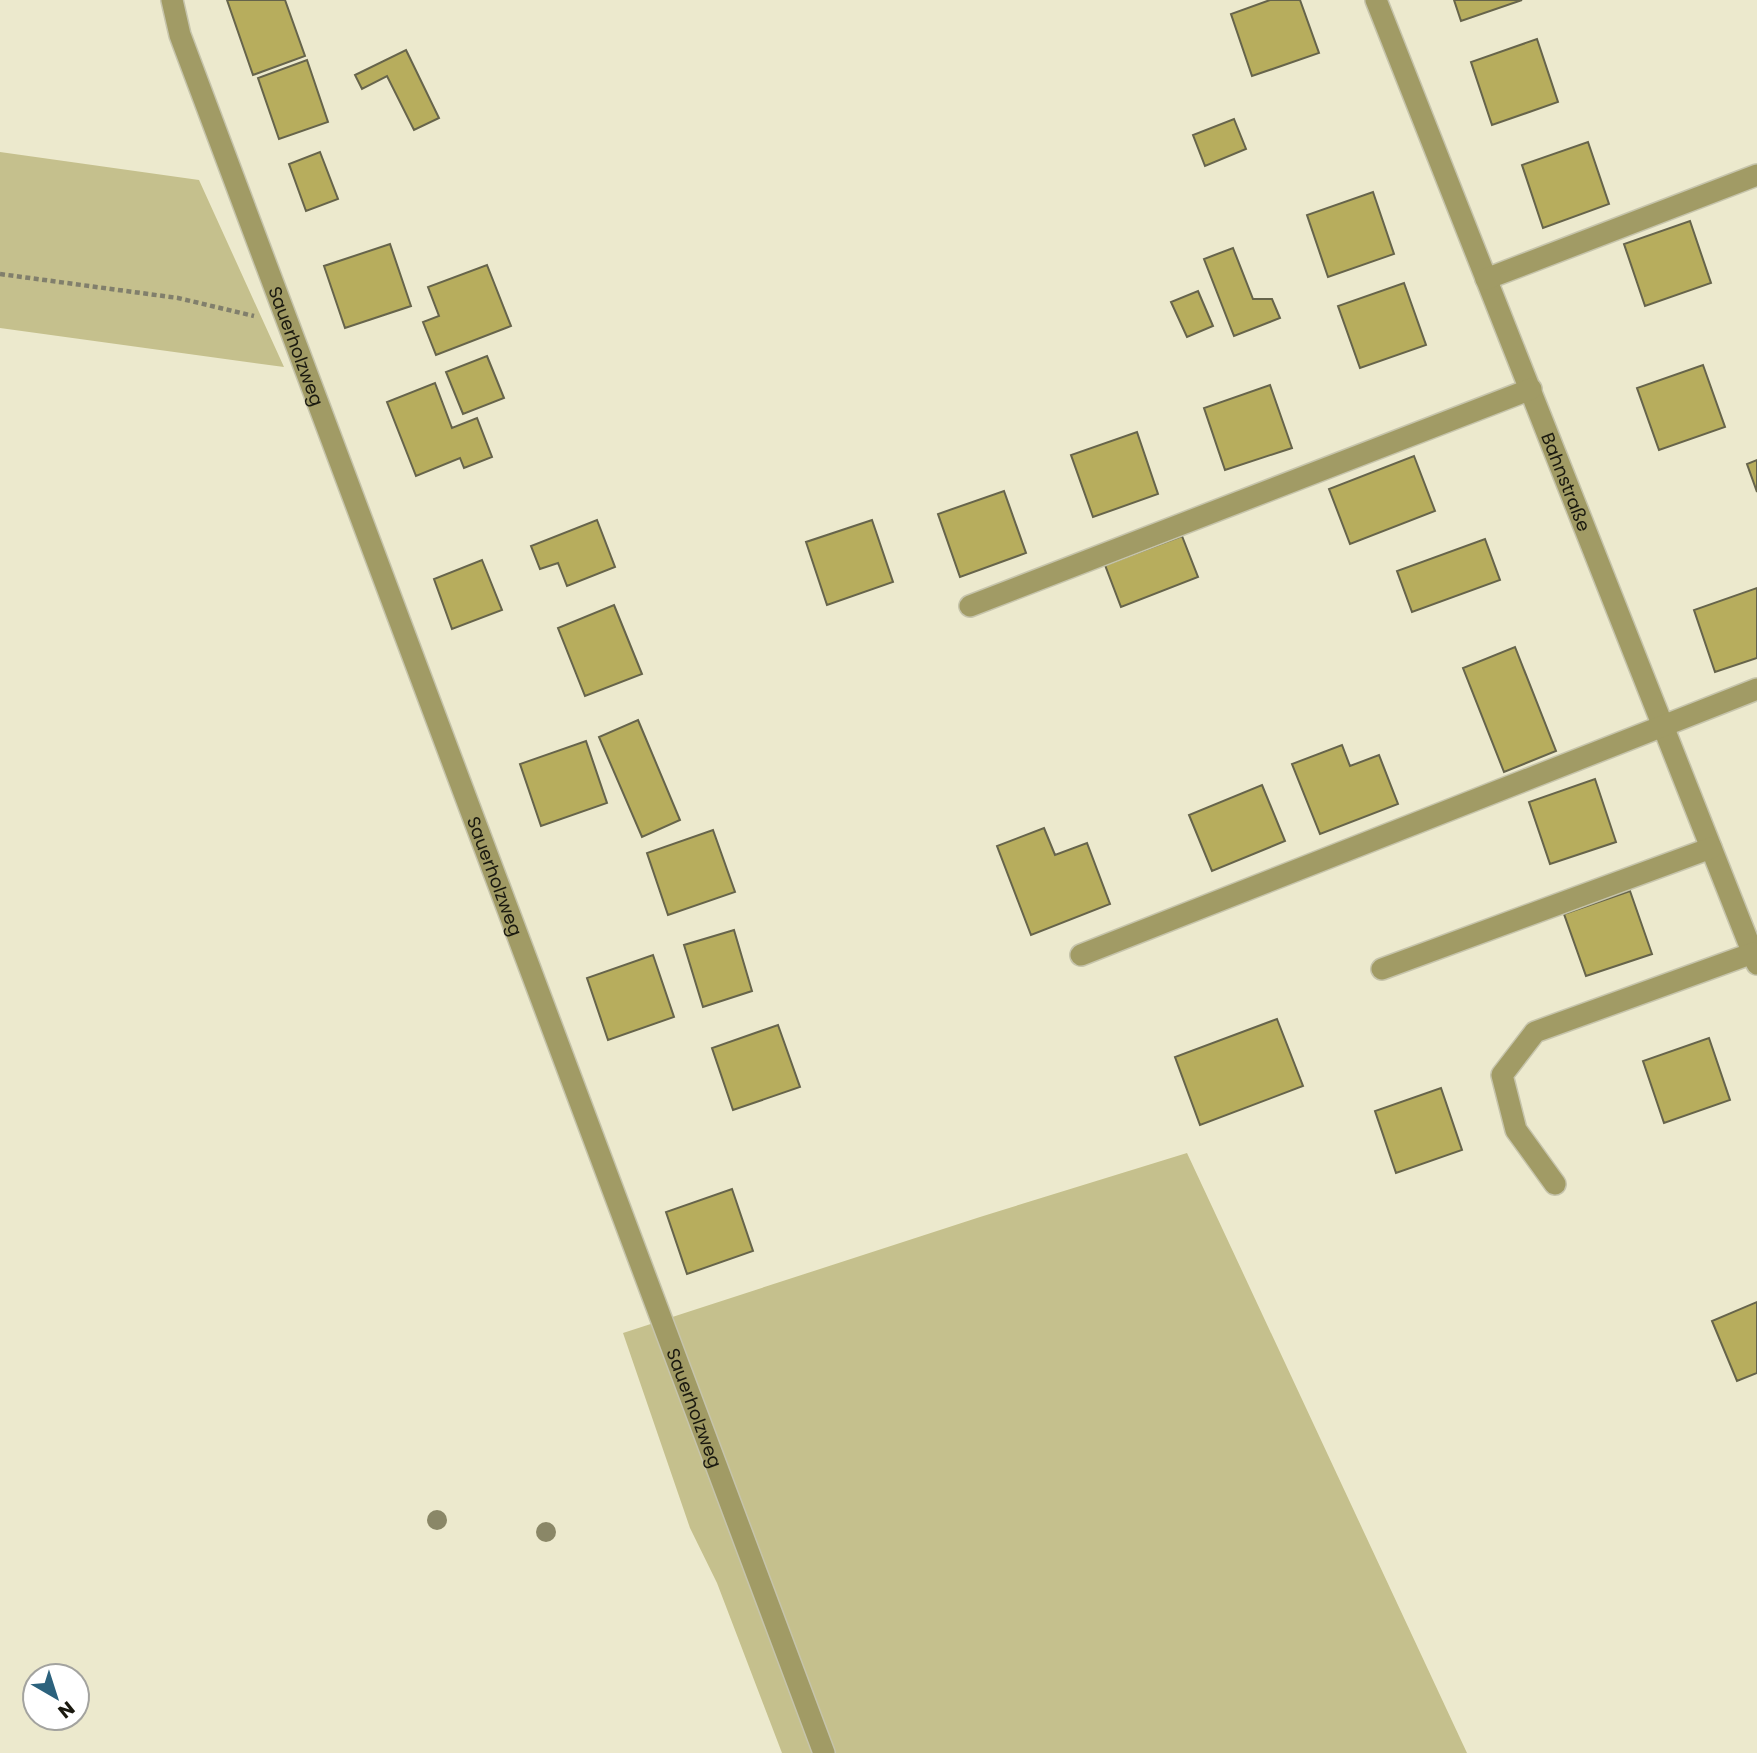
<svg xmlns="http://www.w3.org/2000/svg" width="1757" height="1753" font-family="Poppins,sans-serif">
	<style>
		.green { fill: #c5c08d }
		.building { fill: #b7ad5d; stroke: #66644b; stroke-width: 2 }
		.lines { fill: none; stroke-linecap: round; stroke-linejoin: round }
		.minor-casing { stroke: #c6c4ab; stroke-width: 24 }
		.path { stroke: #817f6c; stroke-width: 4.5; stroke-dasharray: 5 3.5; stroke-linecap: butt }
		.minor { stroke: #a19b65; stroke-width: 21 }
		.tree { fill: #8a8767 }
		.labels { text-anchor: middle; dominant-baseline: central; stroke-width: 5; stroke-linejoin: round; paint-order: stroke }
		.street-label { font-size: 18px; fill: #1a190f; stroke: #fff }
	</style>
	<rect width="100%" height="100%" fill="#ece9cd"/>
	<path class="green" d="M 0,152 L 199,180 L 284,367 L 0,328 Z
		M 1187,1153 L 1467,1753 L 782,1753 L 717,1583 L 690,1528 L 623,1333 L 980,1217 Z"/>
	<path class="building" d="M 227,0 L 285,0 L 305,56 L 253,75 Z
		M 1270,0 L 1300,0 L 1319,53 L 1252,76 L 1231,14 Z
		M 1454,0 L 1522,0 L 1461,21 Z
		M 1537,39 L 1558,102 L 1492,125 L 1471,62 Z
		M 406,50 L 439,118 L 414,130 L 387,76 L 362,89 L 355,75 Z
		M 307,60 L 328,122 L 279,139 L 258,78 Z
		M 1234,119 L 1246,149 L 1205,166 L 1193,135 Z
		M 1588,142 L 1609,204 L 1543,228 L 1522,165 Z
		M 320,152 L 338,199 L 306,211 L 289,164 Z
		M 1373,192 L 1394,254 L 1328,277 L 1307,215 Z
		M 1690,221 L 1711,283 L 1645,306 L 1624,244 Z
		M 390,244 L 411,306 L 345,328 L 324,266 Z
		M 1233,248 L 1253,299 L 1272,299 L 1280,318 L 1234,336 L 1204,259 Z
		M 487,265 L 511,326 L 436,355 L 423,322 L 439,316 L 428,287 Z
		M 1404,283 L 1426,345 L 1360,368 L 1338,306 Z
		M 1198,291 L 1213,326 L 1187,337 L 1171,302 Z
		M 487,356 L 504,398 L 463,414 L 446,372 Z
		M 1703,365 L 1725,427 L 1659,450 L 1637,388 Z
		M 435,383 L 452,428 L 477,418 L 492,457 L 464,468 L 460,458 L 416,476 L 387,402 Z
		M 1270,385 L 1292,448 L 1225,470 L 1204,408 Z
		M 1137,432 L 1158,494 L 1093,517 L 1071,455 Z
		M 1414,456 L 1435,511 L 1350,544 L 1329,489 Z
		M 1757,460 L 1757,492 L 1747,464 Z
		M 1004,491 L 1026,553 L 960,577 L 938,514 Z
		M 597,520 L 615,567 L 567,586 L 558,563 L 540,569 L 531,546 Z
		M 872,520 L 893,582 L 827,605 L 806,542 Z
		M 1182,536 L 1198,577 L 1121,607 L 1105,565 Z
		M 1485,539 L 1500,580 L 1412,612 L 1397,571 Z
		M 482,560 L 502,610 L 452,629 L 434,579 Z
		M 1757,588 L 1757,658 L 1715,672 L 1694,610 Z
		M 614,605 L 642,674 L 585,696 L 558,628 Z
		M 1515,647 L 1556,751 L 1504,772 L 1463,668 Z
		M 638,720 L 680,820 L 642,837 L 599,737 Z
		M 586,741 L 607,803 L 541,826 L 520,764 Z
		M 1342,745 L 1350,766 L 1379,755 L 1398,804 L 1320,834 L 1292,764 Z
		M 1595,779 L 1616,842 L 1550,864 L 1529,802 Z
		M 1262,785 L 1285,841 L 1212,871 L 1189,815 Z
		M 1044,828 L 1055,855 L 1087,843 L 1110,904 L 1031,935 L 997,846 Z
		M 713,830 L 735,892 L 668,915 L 647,853 Z
		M 1630,891 L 1652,954 L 1586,976 L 1564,914 Z
		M 734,930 L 752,991 L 703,1007 L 684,945 Z
		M 653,955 L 674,1017 L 608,1040 L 587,978 Z
		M 1277,1019 L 1303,1086 L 1200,1125 L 1175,1057 Z
		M 778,1025 L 800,1087 L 733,1110 L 712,1048 Z
		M 1709,1038 L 1730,1100 L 1664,1123 L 1643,1061 Z
		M 1441,1088 L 1462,1150 L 1396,1173 L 1375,1111 Z
		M 732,1189 L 753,1251 L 687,1274 L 666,1212 Z
		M 1757,1302 L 1757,1373 L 1737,1381 L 1712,1321 Z"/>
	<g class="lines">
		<defs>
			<g id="minor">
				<path id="s1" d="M 172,0 L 180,35 L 824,1753"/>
				<path id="s2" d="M 1376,0 L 1757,964"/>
				<path d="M 1486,279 L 1757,175"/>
				<path d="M 970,606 L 1531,389"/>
				<path d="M 1081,955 L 1757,689"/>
				<path d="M 1382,969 L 1711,848"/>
				<path d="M 1555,1184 L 1516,1130 L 1502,1075 L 1535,1032 L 1753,953"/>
			</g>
		</defs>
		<use href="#minor" class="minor-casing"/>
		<path class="path" d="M 0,274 L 178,298 L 254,316"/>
		<use href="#minor" class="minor"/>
	</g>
	<g class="tree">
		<circle cx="437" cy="1520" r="10"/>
		<circle cx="546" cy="1532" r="10"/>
	</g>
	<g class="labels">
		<g class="street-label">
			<text stroke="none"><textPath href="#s1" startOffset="368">Sauerholzweg</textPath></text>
			<text stroke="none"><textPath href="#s2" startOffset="518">Bahnstraße</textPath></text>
			<text stroke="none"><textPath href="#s1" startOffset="934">Sauerholzweg</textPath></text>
			<text stroke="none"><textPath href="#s1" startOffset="1502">Sauerholzweg</textPath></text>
		</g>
	</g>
	<g transform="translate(56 1697) rotate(141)"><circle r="33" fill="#ffffff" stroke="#a3a39f" stroke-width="2"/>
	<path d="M0-5L12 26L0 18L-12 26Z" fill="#2c627d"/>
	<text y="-10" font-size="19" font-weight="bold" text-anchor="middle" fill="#1a190f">N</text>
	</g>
</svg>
